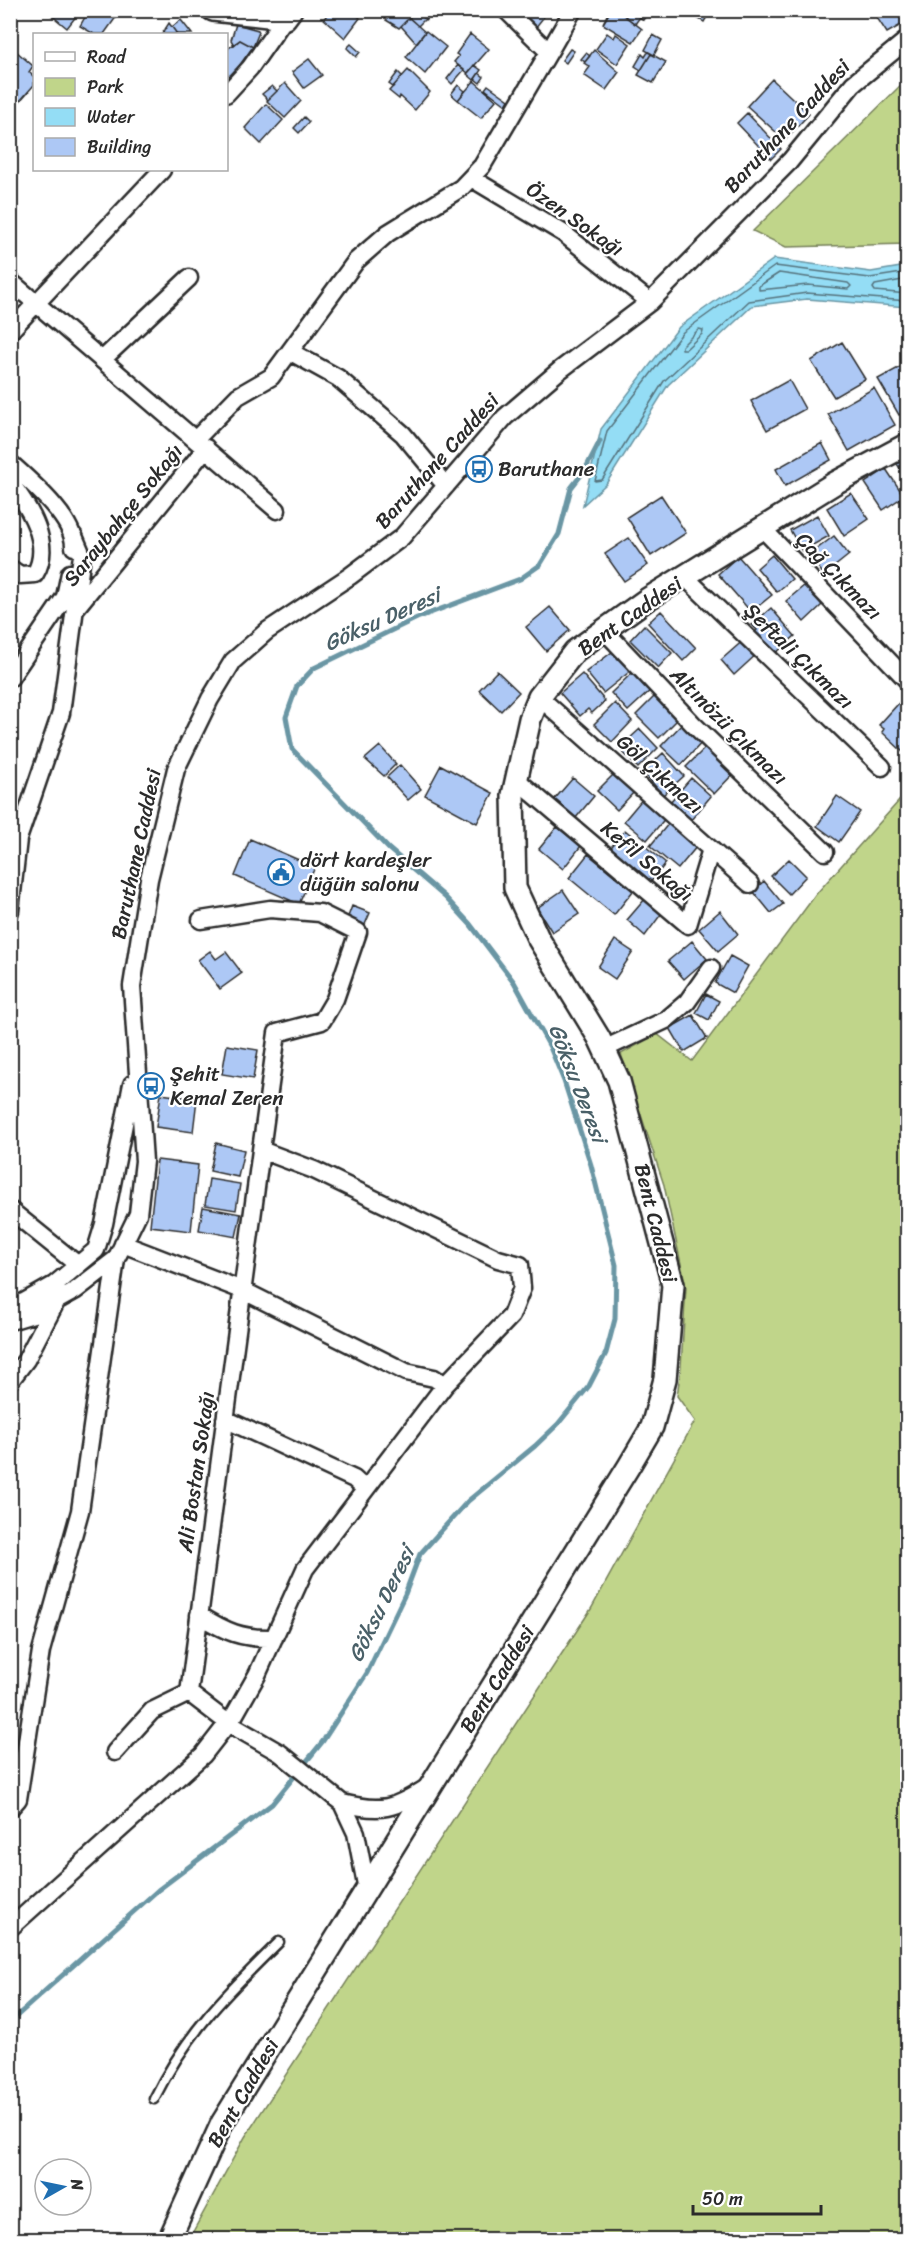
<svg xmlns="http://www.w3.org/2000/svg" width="918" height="2250" font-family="Sriracha,sans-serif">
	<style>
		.green { fill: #c0d58a; stroke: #76805a; stroke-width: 1.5 }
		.water { fill: #94ddf5; stroke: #6a96a4; stroke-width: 1.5 }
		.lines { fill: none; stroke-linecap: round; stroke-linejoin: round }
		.shore { stroke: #55727c; stroke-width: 1.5 }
		.stream { stroke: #6a96a4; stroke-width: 5 }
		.building { fill: #adc8f5; stroke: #2b2b2b; stroke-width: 1.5 }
		.service-casing { stroke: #2b2b2b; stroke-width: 13 }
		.minor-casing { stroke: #2b2b2b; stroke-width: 21 }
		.tertiary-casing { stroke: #2b2b2b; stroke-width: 26 }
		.service { stroke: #fff; stroke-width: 8 }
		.minor { stroke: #fff; stroke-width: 16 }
		.tertiary { stroke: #fff; stroke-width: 21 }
		.labels { text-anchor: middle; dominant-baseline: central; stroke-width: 4.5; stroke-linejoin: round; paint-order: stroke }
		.street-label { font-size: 21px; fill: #2b2b2b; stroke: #fff }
		.poi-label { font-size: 21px; fill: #2b2b2b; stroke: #fff; text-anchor: start }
		.water-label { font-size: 22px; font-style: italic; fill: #4a6068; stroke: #fff }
	</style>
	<rect width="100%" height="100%" fill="#fff"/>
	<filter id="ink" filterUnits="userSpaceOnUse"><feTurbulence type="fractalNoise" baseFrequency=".0167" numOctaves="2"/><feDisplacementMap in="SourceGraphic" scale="12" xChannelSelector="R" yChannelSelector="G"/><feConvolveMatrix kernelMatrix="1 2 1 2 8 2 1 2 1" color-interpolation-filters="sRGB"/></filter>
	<g filter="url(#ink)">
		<path class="green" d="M 907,79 L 907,244 L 786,247 L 753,231 Z
			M 907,792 L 907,2239 L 189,2239 L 245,2137 L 591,1609 L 695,1421 L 677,1396 L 681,1367 L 686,1287 L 664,1185 L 621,1054 L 657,1034 L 692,1061 L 817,893 Z"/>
		<path class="water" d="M 774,259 L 871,272 L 907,266 L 907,307 L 807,299 L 752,306 L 668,385 L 606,484 L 583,505 L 601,429 L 679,327 Z"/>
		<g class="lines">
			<path class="shore" d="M 908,272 L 870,278 L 775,266 L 683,332 L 607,431 L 595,481 L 602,480 L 664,381 L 749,301 L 807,293 L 908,301
				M 779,273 L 848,283 L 851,286 L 848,289 L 808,285 L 759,290 L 759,286 Z
				M 908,279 L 875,285 L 873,288 L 875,291 L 908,294
				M 699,329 L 703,330 L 702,334 L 686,349 L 682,349 L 682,346 Z"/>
			<path class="stream" d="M 10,2022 L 158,1890 L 272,1804 L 323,1741 L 367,1673 L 405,1594 L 420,1554 L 468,1501 L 535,1446 L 558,1424 L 589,1386 L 606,1353 L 615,1319 L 616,1265 L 591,1165 L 564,1081 L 550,1047 L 514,982 L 470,924 L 445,897 L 389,849 L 292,749 L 286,717 L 297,686 L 314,668 L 417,618 L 520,579 L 540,565 L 559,534 L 571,488 L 585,470 L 600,441"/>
		</g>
		<path class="building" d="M 51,10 L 81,10 L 67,28 L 49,13 Z
			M 89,10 L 116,10 L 119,13 L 104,34 L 94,34 L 80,26 Z
			M 330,10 L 351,10 L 360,18 L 345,38 L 324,19 Z
			M 380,10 L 401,10 L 409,18 L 399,28 L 386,20 L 388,18 Z
			M 401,10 L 416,10 L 425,19 L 418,26 Z
			M 416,10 L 433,10 L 426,20 Z
			M 514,10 L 543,10 L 547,13 L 535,28 Z
			M 605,10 L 611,10 L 603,23 L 607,15 Z
			M 611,10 L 617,10 L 642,29 L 633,42 L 603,24 Z
			M 617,10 L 645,10 L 635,24 Z
			M 645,10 L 650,10 L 643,20 L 640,17 Z
			M 683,10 L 711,10 L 704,22 Z
			M 872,10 L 908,10 L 908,21 L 887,33 Z
			M 409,18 L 425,32 L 416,43 L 401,26 Z
			M 181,20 L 192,34 L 177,34 L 172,27 Z
			M 169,23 L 177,34 L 162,34 Z
			M 236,24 L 258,30 L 259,32 L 253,47 L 240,40 L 234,45 L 231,40 Z
			M 426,31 L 446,47 L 425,74 L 406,57 Z
			M 607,33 L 614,38 L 616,34 L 630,44 L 617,64 L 596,49 Z
			M 470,34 L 489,49 L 468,73 L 454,62 L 459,56 L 456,54 Z
			M 653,35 L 662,40 L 654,55 L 645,50 Z
			M 240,40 L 253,47 L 231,77 L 226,73 L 226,50 Z
			M 351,44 L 360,52 L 356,57 L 347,48 Z
			M 570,49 L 574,51 L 566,63 L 562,60 Z
			M 594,50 L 619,72 L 606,90 L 584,75 L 590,67 L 584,63 Z
			M 16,51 L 33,66 L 29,72 L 34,77 L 34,85 L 20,101 L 10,92 L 10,54 Z
			M 648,52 L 651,54 L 641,70 L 635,66 L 642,54 L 645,57 Z
			M 586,53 L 590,56 L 585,62 L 581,59 Z
			M 651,54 L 666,62 L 653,83 L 638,75 Z
			M 309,59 L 322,75 L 304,88 L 292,72 Z
			M 458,65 L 464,70 L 452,84 L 447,79 Z
			M 474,65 L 481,70 L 474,80 L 467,74 Z
			M 408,70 L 430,92 L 415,110 L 400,96 L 399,99 L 389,91 Z
			M 398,72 L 402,76 L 393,87 L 389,84 Z
			M 479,73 L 484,77 L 480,83 L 475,79 Z
			M 772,79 L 809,114 L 785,140 L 747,106 Z
			M 474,81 L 496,100 L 481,118 L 458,100 Z
			M 285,83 L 301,101 L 285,118 L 267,101 Z
			M 458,85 L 465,91 L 458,100 L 451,94 Z
			M 488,85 L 509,100 L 506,105 L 485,89 Z
			M 272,86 L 277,91 L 268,100 L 262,94 Z
			M 266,104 L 283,120 L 261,144 L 245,128 Z
			M 747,113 L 781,149 L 771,159 L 737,123 Z
			M 304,117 L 309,122 L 299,133 L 294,128 Z
			M 842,342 L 865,379 L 834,397 L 811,361 Z
			M 902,366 L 908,377 L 908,410 L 899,415 L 878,379 Z
			M 789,380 L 805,409 L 767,430 L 751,401 Z
			M 874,388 L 895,425 L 849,451 L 828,414 Z
			M 822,443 L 831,460 L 785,486 L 776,469 Z
			M 908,457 L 908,480 L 897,464 Z
			M 886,469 L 904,496 L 883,510 L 865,483 Z
			M 851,493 L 869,519 L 844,536 L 827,508 Z
			M 661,495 L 686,533 L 651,556 L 627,517 Z
			M 817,515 L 829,536 L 802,551 L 790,530 Z
			M 834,536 L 849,555 L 824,575 L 809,555 Z
			M 629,538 L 648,565 L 624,581 L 605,554 Z
			M 772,555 L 792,579 L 777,592 L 757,568 Z
			M 738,556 L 772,595 L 751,612 L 718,574 Z
			M 805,585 L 822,605 L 804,622 L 786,601 Z
			M 550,607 L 570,630 L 546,651 L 526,627 Z
			M 771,608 L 795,636 L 776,653 L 754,633 L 757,630 L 752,625 Z
			M 661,611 L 696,648 L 683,661 L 648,623 Z
			M 644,625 L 672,653 L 658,668 L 630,640 Z
			M 746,638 L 758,653 L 734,675 L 721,660 Z
			M 616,649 L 633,669 L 603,693 L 586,672 Z
			M 635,670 L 652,689 L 628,711 L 611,693 Z
			M 497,671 L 519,692 L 501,711 L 479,690 Z
			M 582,674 L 605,701 L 592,713 L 588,709 L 580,716 L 560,693 Z
			M 908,693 L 908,749 L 904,753 L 882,732 L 884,729 L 879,725 Z
			M 657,694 L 680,717 L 659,738 L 636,715 Z
			M 615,703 L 632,721 L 612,742 L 594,724 Z
			M 684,722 L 704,740 L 681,765 L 661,746 Z
			M 640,729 L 658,748 L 638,768 L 619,748 Z
			M 708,745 L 735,772 L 714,794 L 686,767 Z
			M 380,746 L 396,764 L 384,776 L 365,759 Z
			M 663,753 L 684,776 L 663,795 L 643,772 Z
			M 400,765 L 421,789 L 408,800 L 387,777 Z
			M 441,765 L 493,793 L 477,823 L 425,795 Z
			M 617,771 L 636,790 L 617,810 L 597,791 Z
			M 573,778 L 594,796 L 575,819 L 553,801 Z
			M 691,778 L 711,796 L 691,820 L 670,802 Z
			M 837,796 L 860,812 L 839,842 L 817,826 Z
			M 644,797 L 667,816 L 647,840 L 624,821 Z
			M 669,823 L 697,846 L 678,869 L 650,846 Z
			M 557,827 L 581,846 L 563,869 L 539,849 Z
			M 625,830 L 666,863 L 649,884 L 608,851 Z
			M 250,839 L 315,867 L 299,904 L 235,876 Z
			M 588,854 L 633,891 L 614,915 L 569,878 Z
			M 789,859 L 806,876 L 789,894 L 771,876 Z
			M 764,881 L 783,904 L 771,913 L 753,891 Z
			M 563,890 L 579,914 L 552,932 L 537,908 Z
			M 645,899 L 662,913 L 645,936 L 627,920 Z
			M 352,906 L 370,913 L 363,929 L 346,922 Z
			M 720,911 L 738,934 L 718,951 L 699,929 Z
			M 615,940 L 633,952 L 615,979 L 598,967 Z
			M 692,941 L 707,959 L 684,979 L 668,961 Z
			M 210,951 L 216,959 L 226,952 L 242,973 L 220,989 L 198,960 Z
			M 730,956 L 748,966 L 733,993 L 715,983 Z
			M 706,994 L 719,1001 L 709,1020 L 696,1013 Z
			M 693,1015 L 707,1038 L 684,1052 L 670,1028 Z
			M 227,1045 L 258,1050 L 253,1079 L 222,1074 Z
			M 161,1094 L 197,1099 L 193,1132 L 156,1127 Z
			M 216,1143 L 244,1150 L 238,1177 L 210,1171 Z
			M 157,1160 L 198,1165 L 191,1231 L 150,1226 Z
			M 209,1179 L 240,1184 L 236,1210 L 205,1205 Z
			M 203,1207 L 241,1214 L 236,1237 L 199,1230 Z"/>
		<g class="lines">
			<defs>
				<path id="service" d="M 154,2099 C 187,2032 227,1993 279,1942"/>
				<path id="minor" d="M 506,10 L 549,52 L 573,10
					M 226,94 L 250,68 L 285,18
					M 471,178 L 563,233 L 650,302
					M 10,281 L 277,510
					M 10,331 L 162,170
					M 291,352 L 338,378 L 403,434 L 446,486
					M 103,359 L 189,278
					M 196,439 L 238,396 L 271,377 L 356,261 L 388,233 L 461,188 L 482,166 L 549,52
					M 10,463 C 31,482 75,519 74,547
					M 10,482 C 29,507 53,544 35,574 L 20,575 L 10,568
					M 763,529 L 908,681
					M 685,577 L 882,767
					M 75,609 L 206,448
					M 604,630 L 693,724 L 825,852
					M 10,678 L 65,597 L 70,573
					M 539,697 L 750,884
					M 517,780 L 688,925 L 711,849
					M 10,911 L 18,839 L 61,713 L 82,555 L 74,536
					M 604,1049 L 666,1020 L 687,1002 L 711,968
					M 261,1150 L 189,1693 L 228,1723 L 280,1753 L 342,1803
					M 10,1210 L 78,1265
					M 123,1244 L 242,1290 L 406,1372 L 434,1378 L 445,1385
					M 10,1306 L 24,1302 L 54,1285 L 96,1250 L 104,1224 L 132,1084
					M 10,1321 L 33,1314 L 76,1290 L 116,1259 L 138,1214 L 144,1161 L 132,986 L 149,879 L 176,769 L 210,699 L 233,661 L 267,631 L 350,576 L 402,537 L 505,417 L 560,370 L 650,302 L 790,161 L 853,84 L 908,39
					M 10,1381 L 26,1360 L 56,1302
					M 225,1419 L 354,1479 L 364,1488
					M 199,1615 C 226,1632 242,1639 274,1638
					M 115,1752 L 152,1711 L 189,1693
					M 10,1808 L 18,1799 L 41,1651 L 80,1511 L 116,1259
					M 367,1890 L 356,1833 L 342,1803 C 382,1813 394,1809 428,1787
					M 10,1928 L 203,1755 L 235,1714 L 257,1675 L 305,1569 L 445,1385 L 511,1316 L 522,1288 L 520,1265 L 498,1259 L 314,1170 L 261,1150 L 277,1033 L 322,1021 L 335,999 L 358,932 L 320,913 L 270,909 L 201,920"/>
				<path id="tertiary" d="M 213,10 L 285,18 L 291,10
					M 169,2240 L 222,2123 L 629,1466 L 652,1427 L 665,1379 L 673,1285 L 619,1081 L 599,1038 L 538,938 L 515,888 L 513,795 L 530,719 L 539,697 L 575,651 L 646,600 L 835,483 L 908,444"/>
			</defs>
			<use href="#service" class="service-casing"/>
			<use href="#minor" class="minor-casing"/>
			<use href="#tertiary" class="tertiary-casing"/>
			<use href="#service" class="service"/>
			<use href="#minor" class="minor"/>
			<use href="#tertiary" class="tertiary"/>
		</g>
	</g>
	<defs>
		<symbol id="bus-ring" viewBox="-11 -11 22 22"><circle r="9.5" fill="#fff" stroke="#1f6fb2" stroke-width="1.5"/><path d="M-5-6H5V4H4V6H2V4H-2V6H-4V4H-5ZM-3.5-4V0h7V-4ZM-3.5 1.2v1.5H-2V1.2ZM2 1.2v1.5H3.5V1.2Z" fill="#1f6fb2"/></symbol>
		<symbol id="civic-ring" viewBox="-11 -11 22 22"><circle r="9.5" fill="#fff" stroke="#1f6fb2" stroke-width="1.5"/><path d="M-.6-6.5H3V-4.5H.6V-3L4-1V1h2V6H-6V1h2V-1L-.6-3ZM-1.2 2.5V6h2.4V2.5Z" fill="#1f6fb2"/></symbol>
	</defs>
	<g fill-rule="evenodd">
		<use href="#bus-ring" x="464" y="454" width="30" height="30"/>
		<use href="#civic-ring" x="266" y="857" width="30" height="30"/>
		<use href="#bus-ring" x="136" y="1071" width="30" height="30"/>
	</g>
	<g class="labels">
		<g class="street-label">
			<text transform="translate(787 126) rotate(-47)">Baruthane Caddesi</text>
			<text transform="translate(575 219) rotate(35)">Özen Sokağı</text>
			<text transform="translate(437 461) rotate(-48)">Baruthane Caddesi</text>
			<text transform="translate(123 515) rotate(-51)">Saraybahçe Sokağı</text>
			<text transform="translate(839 576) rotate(46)">Çağ Çıkmazı</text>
			<text transform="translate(630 616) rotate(-35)">Bent Caddesi</text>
			<text transform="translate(799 656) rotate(44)">Şeftali Çıkmazı</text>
			<text transform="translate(729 726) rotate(45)">Altınözü Çıkmazı</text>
			<text transform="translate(660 774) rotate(42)">Göl Çıkmazı</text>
			<text transform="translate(136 854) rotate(-78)">Baruthane Caddesi</text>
			<text transform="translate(647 861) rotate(40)">Kefil Sokağı</text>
			<text transform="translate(656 1223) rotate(76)">Bent Caddesi</text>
			<text transform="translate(196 1472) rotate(-82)">Ali Bostan Sokağı</text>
			<text transform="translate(497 1679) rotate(-58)">Bent Caddesi</text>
			<text transform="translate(243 2093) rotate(-60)">Bent Caddesi</text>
		</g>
		<g class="poi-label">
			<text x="498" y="469">Baruthane</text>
			<text x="300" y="860">dört kardeşler<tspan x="300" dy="24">düğün salonu</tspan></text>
			<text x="170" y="1074">Şehit<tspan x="170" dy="24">Kemal Zeren</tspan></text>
		</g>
		<g class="water-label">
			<text transform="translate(382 619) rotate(-24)">Göksu Deresi</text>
			<text transform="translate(578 1083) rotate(69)">Göksu Deresi</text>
			<text transform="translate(381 1604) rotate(-64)">Göksu Deresi</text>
		</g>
	</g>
	<rect width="918" height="2250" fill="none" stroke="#fff" stroke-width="36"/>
	<rect x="18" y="18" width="882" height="2214" fill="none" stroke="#2b2b2b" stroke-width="2" filter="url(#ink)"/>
	<rect x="33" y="33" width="195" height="138" fill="#ffffff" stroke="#aaaaaa" stroke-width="1.5"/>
	<rect x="45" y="52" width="30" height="9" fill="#ffffff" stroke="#aaaaaa" stroke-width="1.5"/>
	<text x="87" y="63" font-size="18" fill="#2b2b2b">Road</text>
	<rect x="45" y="78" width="30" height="18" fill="#c0d58a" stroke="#aaaaaa" stroke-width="1.5"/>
	<text x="87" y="93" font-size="18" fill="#2b2b2b">Park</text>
	<rect x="45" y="108" width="30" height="18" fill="#94ddf5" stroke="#aaaaaa" stroke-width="1.5"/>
	<text x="87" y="123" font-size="18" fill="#2b2b2b">Water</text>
	<rect x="45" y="138" width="30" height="18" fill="#adc8f5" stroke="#aaaaaa" stroke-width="1.5"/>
	<text x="87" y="153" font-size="18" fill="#2b2b2b">Building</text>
	<g transform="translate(63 2187) rotate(81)"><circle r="28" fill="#ffffff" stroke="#aaaaaa" stroke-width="1.5"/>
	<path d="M0-4.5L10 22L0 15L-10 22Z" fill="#1f6fb2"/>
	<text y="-9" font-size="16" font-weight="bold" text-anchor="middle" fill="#2b2b2b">N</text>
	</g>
	<path d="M693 2205v9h128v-9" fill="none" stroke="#2b2b2b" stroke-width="3"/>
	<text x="702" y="2205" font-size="18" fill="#2b2b2b" stroke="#ffffff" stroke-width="4.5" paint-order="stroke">50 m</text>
</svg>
